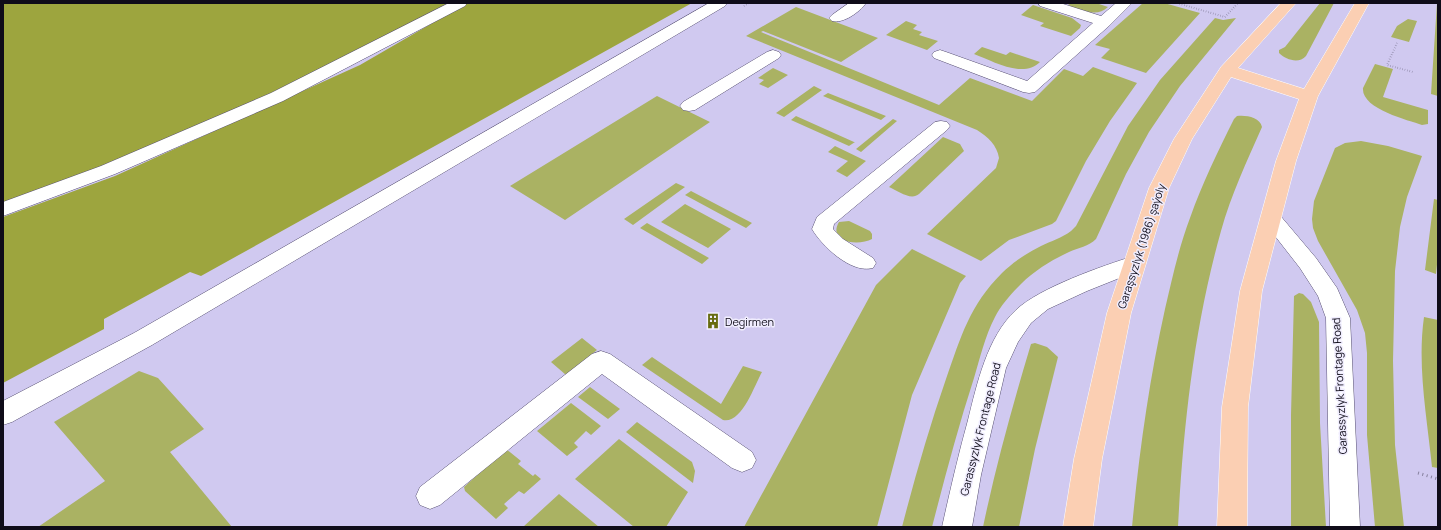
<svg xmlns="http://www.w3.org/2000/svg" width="1441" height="530" font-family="Manrope,sans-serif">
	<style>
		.green { fill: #aab263 }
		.forest { fill: #9da53e }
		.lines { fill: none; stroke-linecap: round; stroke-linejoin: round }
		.minor-casing { stroke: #585173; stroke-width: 1 }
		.major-casing { stroke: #fff; stroke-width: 1 }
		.path-far1 { stroke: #86819e; stroke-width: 2; stroke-dasharray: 0.5 2; stroke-linecap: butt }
		.path { stroke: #86819e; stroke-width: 3; stroke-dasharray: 1 3.5; stroke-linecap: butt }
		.minor { fill: #fff; fill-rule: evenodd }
		.major { fill: #fbcfb3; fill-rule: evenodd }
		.labels { text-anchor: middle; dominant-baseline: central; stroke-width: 3; stroke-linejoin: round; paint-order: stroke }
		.street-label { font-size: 11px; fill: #0f0c19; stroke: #f0edfe }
		.poi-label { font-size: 11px; fill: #0f0c19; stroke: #f0edfe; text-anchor: start }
	</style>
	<rect width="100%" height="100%" fill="#d0c9f0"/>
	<path class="green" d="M 1065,3 L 1096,3 L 1108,7 C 1097,18 1082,10 1069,6 L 1070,5 Z
		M 1143,3 L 1164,3 L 1200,13 L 1146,73 L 1101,58 L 1110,49 L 1095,45 Z
		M 1320,3 L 1334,3 L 1306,56 C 1299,64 1286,60 1279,53 L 1279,50 L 1285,47 Z
		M 1437,3 L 1438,3 L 1438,96 L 1431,94 Z
		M 1033,5 L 1072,18 L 1081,25 L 1080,28 L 1071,36 L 1040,26 L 1044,23 L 1021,15 Z
		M 796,7 L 878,38 L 841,62 L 763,31 L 761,32 L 939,105 L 970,78 L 1032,101 L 1064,69 L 1083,76 L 1093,67 L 1137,83 L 1110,121 L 1086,161 L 1056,221 L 1052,224 L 1009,240 L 981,261 L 927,234 L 996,168 L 999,158 C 997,145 988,137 977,130 L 746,36 Z
		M 1215,18 L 1223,20 L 1236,18 L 1180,86 L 1149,132 L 1126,174 L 1096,239 C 1089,246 1078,248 1069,252 C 1052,260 1035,270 1021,284 C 1012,293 1001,305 995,317 C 985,336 980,358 974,378 C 958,427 945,477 932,527 L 902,527 C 915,477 929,428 946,379 C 961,337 969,306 1002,273 C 1013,262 1027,253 1041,246 C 1051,241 1062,238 1071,231 L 1076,226 L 1128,126 L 1160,80 Z
		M 1408,19 L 1417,21 L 1409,42 L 1391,37 L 1397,26 Z
		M 906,21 L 917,25 L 913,29 L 922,32 L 919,35 L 938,41 L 927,50 L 886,35 Z
		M 982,47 L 1006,55 L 1010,52 L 1040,62 C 1023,79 993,61 974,54 Z
		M 1375,64 L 1393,69 L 1383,97 L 1428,110 L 1428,124 L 1422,125 C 1408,120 1361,109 1363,88 Z
		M 773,68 L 788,75 L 768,88 L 759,84 L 764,80 L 758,78 Z
		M 814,86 L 822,90 L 784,117 L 776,113 Z
		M 828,93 L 886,116 L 881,120 L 823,96 Z
		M 657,96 L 710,122 L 565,220 L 510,186 Z
		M 796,116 L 854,142 L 855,142 L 849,146 L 791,120 Z
		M 1237,116 C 1246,115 1260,117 1262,127 C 1247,161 1231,195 1221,231 C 1194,327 1183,428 1178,527 L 1132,527 C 1139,454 1149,381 1165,309 C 1172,279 1179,247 1190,218 C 1202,184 1218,151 1234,119 Z
		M 893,119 L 897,121 L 861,152 L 856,149 Z
		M 943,137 L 960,144 L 964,151 L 919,194 C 911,201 898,191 889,187 Z
		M 1361,141 L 1388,146 L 1422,156 L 1407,197 L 1400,227 L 1395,271 L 1393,361 L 1395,445 L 1404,527 L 1375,527 L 1367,435 L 1367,353 L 1365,333 L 1357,310 L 1318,241 L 1313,228 L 1312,219 L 1314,201 L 1335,148 L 1345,143 Z
		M 835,146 L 866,161 L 847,177 L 836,171 L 848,161 L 828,152 Z
		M 676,183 L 685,187 L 633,225 L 624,219 Z
		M 691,191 L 752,223 L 746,228 L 685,195 Z
		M 1434,199 L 1438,200 L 1438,255 L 1436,274 L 1425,270 Z
		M 685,204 L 731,229 L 708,248 L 661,222 Z
		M 849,221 L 870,231 L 872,234 L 872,239 C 859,246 827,243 839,222 Z
		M 647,223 L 709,258 L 702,264 L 640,228 Z
		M 912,249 L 966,276 L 960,283 L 912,395 L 877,527 L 744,527 L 876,285 Z
		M 1299,293 L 1303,294 L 1311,302 L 1319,322 L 1320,423 L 1326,527 L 1291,527 L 1291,415 L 1294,296 Z
		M 1424,317 L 1438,320 L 1438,468 L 1432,467 C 1427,417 1417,366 1424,317 Z
		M 582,338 L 597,350 L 566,375 L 551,362 Z
		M 1035,343 L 1047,347 L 1058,357 L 1035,449 L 1019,527 L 983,527 C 996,465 1013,404 1031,344 Z
		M 652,357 L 721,404 L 743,366 L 762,372 C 754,386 742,424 723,420 L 642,365 Z
		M 139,371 L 158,378 L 204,429 L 170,452 L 232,527 L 38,527 L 105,481 L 54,422 Z
		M 590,387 L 620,409 L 608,419 L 578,397 Z
		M 571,403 L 601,426 L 591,435 L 586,431 L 574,443 L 578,447 L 567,456 L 537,431 Z
		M 637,422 L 692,462 L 695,471 L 693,483 L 626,432 Z
		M 619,439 L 688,492 L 666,527 L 634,527 L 575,479 Z
		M 506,449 L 521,461 L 518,464 L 533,476 L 535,474 L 541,479 L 524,494 L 519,491 L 504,504 L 508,508 L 496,519 L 465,491 L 464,487 Z
		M 559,494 L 599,527 L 523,527 Z"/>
	<path class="forest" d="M 3,3 L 450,3 L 267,96 L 106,166 L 3,203 Z
		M 467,3 L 692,3 L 201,276 L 190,272 L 104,319 L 104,329 L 3,383 L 3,217 L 115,176 L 360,65 Z"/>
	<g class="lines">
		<defs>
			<path id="minor" d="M 449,3 L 467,3 L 465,6 L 283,101 L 115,174 L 3,216 L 3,202 L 101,166 L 271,93 Z
				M 709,3 L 727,3 L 725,6 L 152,345 L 12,422 L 3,425 L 3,401 L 134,333 Z
				M 849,3 L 866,3 C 860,12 843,24 832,21 L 829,18 L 832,15 Z
				M 1038,3 L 1060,3 L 1101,16 L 1116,3 L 1132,3 L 1110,25 L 1035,92 L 1029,93 L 1023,92 L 934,58 L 932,55 L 934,52 L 940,50 L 946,52 L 1027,81 L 1093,23 L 1040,6 Z
				M 773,50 L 779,52 L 781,55 L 779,58 L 695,110 L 689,111 L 683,110 L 680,106 L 683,102 L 767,52 Z
				M 941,121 L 947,122 L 950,126 L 947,130 L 834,224 L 833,229 L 843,239 L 873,258 L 876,263 L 873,268 C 851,274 822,246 812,229 L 817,217 L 935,122 Z
				M 1271,211 L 1278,213 L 1316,258 L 1337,288 L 1350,318 L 1360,527 L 1330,527 L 1326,318 L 1318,296 L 1300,268 L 1261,218 L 1264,213 Z
				M 1134,256 L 1142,259 L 1145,264 L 1142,269 L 1087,291 L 1048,309 L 1031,323 L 1018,342 L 1006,368 L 981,475 L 972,527 L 942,527 C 950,491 958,456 968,420 C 977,384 987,337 1016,310 C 1039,288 1102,266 1134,256 Z
				M 601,351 L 610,354 L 752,452 L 756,460 L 752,468 L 742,472 L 732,468 L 602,374 L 440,505 L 430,509 L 420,505 L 416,496 L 420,487 L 592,354 Z"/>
			<path id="major" d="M 1281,3 L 1296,3 L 1238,68 L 1304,89 L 1355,3 L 1369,3 L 1318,96 L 1296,161 L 1262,291 L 1248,407 L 1247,527 L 1217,527 L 1222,407 L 1240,291 L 1276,161 L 1299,99 L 1231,77 L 1192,139 L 1169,188 L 1131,313 L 1102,459 L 1093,527 L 1063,527 L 1074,459 L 1107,313 L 1149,188 L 1174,139 L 1221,67 Z"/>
		</defs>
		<use href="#minor" class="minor-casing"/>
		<use href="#major" class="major-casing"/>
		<path class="path-far1" d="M 1177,3 L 1225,17 L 1238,3
			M 744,6 L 749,3
			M 1397,43 L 1387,65 L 1413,72"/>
		<path class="path" d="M 1418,473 L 1438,479"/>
		<use href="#minor" class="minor"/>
		<use href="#major" class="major"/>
	</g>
	<defs>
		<symbol id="building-bare" viewBox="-9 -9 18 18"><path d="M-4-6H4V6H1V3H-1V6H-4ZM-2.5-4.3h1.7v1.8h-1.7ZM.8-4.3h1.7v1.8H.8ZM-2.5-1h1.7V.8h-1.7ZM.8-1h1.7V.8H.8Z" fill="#666b0f" stroke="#f0edfe" stroke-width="2.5" paint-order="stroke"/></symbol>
	</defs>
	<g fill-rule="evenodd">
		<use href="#building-bare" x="702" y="310" width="22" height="22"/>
	</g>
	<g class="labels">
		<g class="street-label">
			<text transform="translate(1141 246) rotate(-72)">Garaşsyzlyk (1986) şaýoly</text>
			<text transform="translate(1339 386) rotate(-93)">Garassyzlyk Frontage Road</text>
			<text transform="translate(980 429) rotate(-76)">Garassyzlyk Frontage Road</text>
		</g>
		<g class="poi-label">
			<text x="725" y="321">Degirmen</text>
		</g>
	</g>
	<rect width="1441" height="530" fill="none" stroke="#0f0c19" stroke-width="8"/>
</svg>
